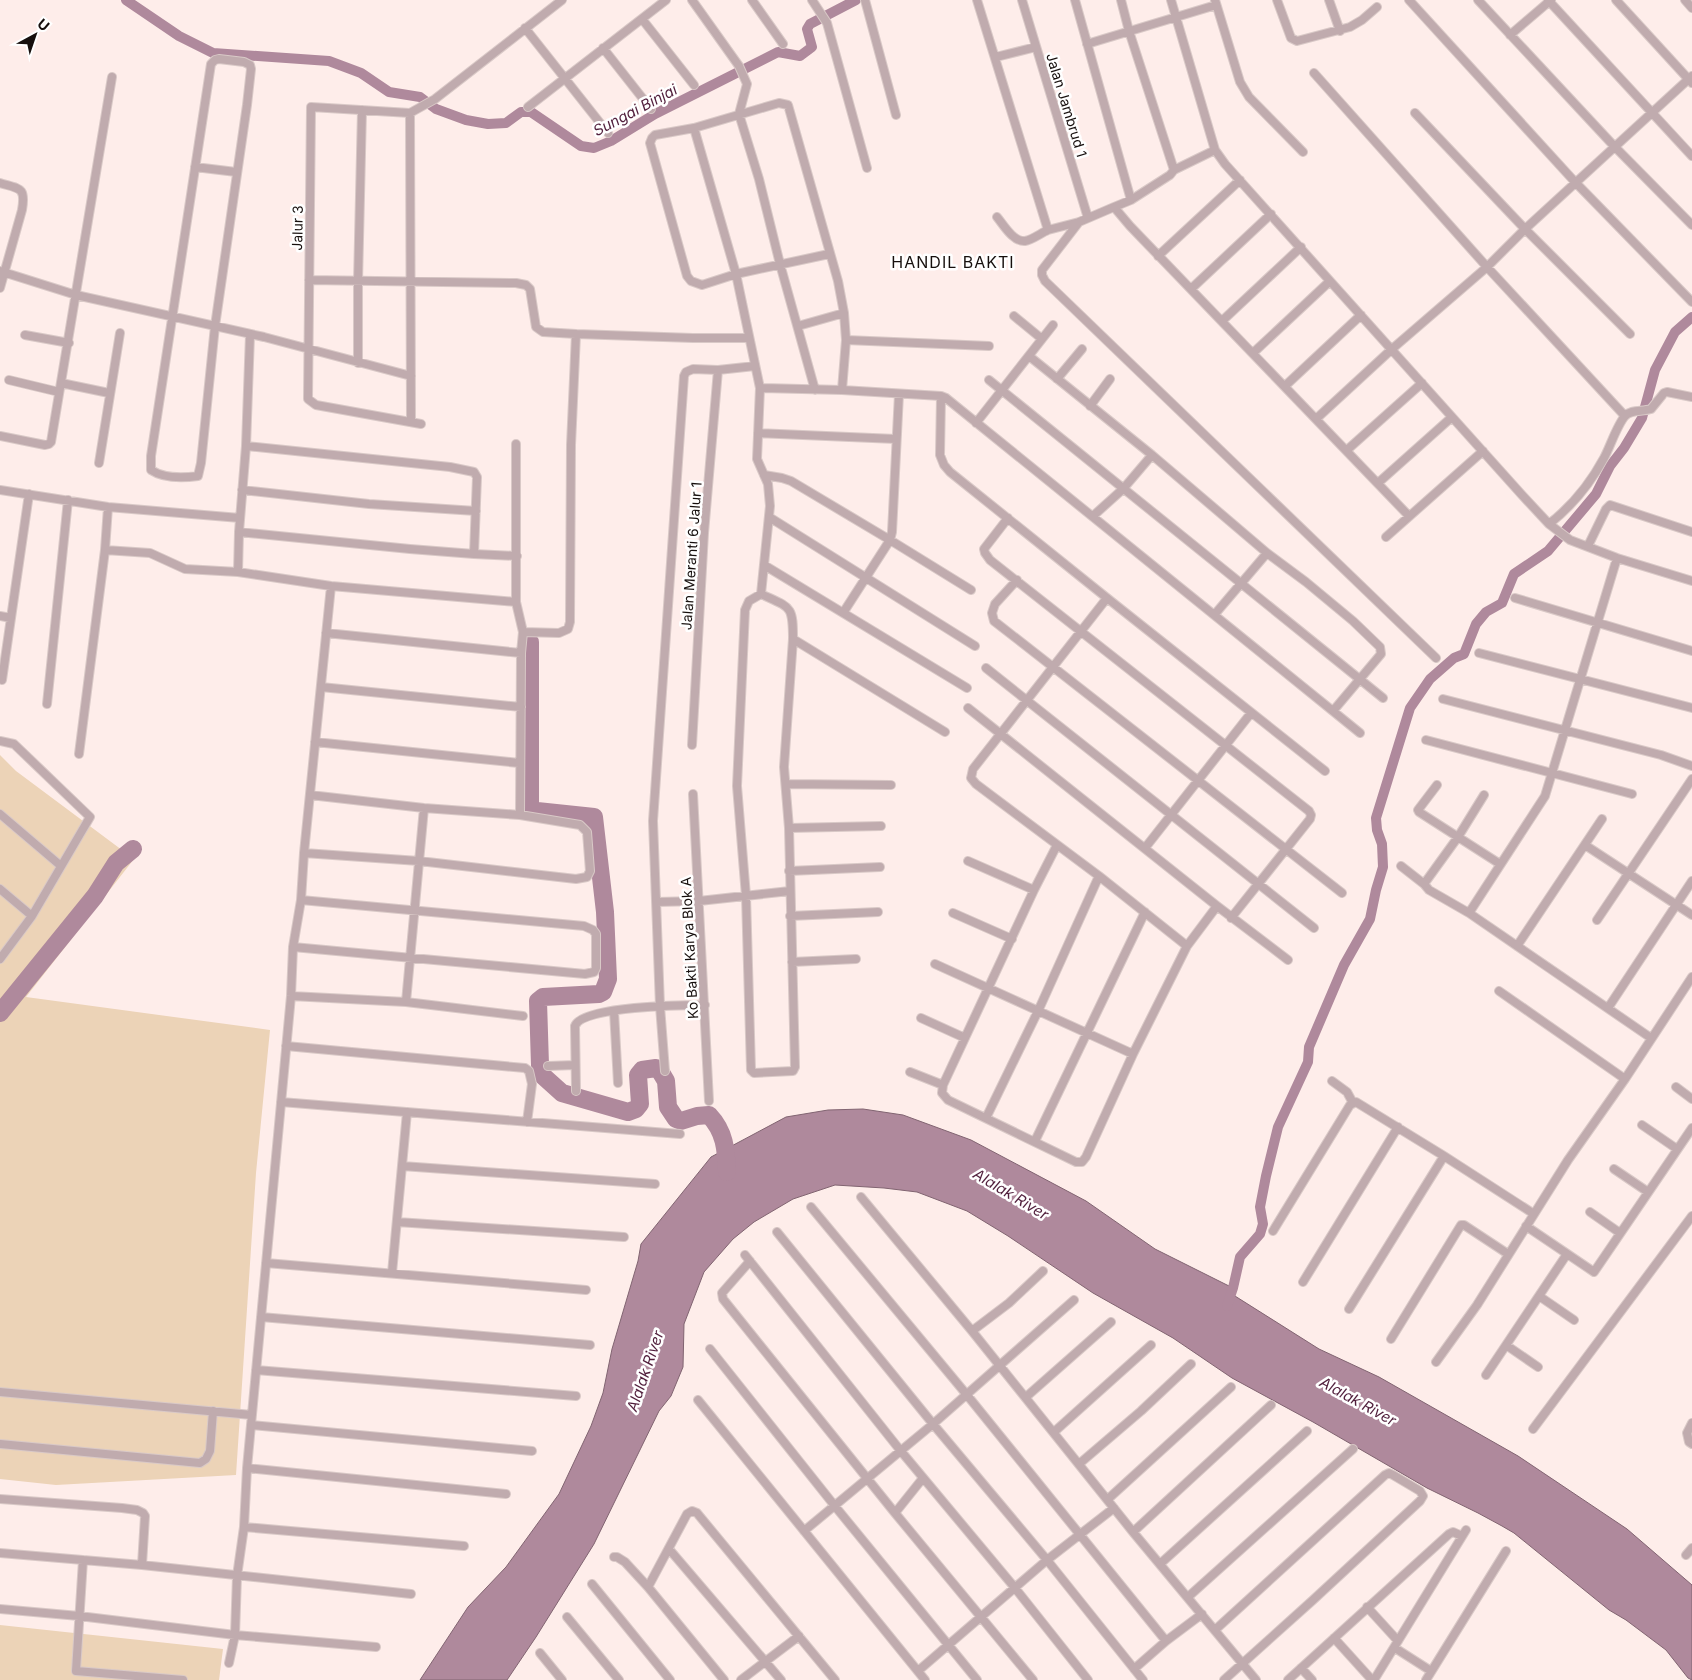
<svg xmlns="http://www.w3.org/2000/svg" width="1692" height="1680" font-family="Inter,sans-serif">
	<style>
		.green { fill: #ecd3b7 }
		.water { fill: #af899c; stroke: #816471 }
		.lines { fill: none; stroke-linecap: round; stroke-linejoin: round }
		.canal { stroke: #af899c; stroke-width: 10 }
		.river { stroke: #af899c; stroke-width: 18 }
		.street-casing { stroke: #d9c9c7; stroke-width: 10 }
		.street { stroke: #c0abae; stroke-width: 8 }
		.labels { text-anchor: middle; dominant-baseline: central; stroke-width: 5; stroke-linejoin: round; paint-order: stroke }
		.street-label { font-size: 14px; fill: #160f0d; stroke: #fff }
		.water-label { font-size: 15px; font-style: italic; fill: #511f3c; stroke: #fff }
		.quarter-label { font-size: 16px; letter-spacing: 1px; fill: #160f0d; stroke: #fff }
	</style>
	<rect width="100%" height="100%" fill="#feedea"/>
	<path class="green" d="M 0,755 L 16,771 L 134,859 L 26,997 L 270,1030 L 256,1173 L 236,1475 L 56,1485 L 0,1479 Z
		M 0,1625 L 223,1649 L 219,1680 L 0,1680 Z"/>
	<path class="water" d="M 863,1109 L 903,1115 L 971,1140 L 1086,1201 L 1155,1249 L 1233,1288 L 1227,1291 L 1319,1349 L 1379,1377 L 1518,1456 L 1627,1529 L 1692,1585 L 1692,1680 L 1688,1678 L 1666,1650 L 1626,1620 L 1609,1610 L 1514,1533 L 1502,1526 L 1478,1513 L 1427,1488 L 1313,1422 L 1232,1378 L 1173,1338 L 1093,1293 L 1008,1236 L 967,1211 L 917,1192 L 884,1188 L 835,1185 L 793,1199 L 754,1222 L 733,1239 L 704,1272 L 684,1324 L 683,1367 L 671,1396 L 659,1411 L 594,1544 L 536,1637 L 507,1680 L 420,1680 L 468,1607 L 506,1567 L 559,1494 L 591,1426 L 603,1393 L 612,1349 L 638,1261 L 641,1244 L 711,1157 L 786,1117 L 828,1110 Z"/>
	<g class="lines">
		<path class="canal" d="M 126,0 L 179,36 L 213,53 L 329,61 L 361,73 L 389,92 L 420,97 L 436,109 L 466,120 L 488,124 L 506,123 L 521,112 L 531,112 L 581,146 L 594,148 L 611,141 L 655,114 L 778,52 L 800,56 L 812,47 L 807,29 L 810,24 L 856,0
			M 1227,1306 L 1233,1288 L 1240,1257 L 1260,1234 L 1263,1224 L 1260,1207 L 1266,1176 L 1278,1127 L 1308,1062 L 1309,1047 L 1344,965 L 1370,919 L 1376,890 L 1383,867 L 1382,844 L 1377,830 L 1376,818 L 1410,708 L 1430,679 L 1454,658 L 1464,654 L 1476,624 L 1486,612 L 1502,603 L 1514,574 L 1548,551 L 1596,494 L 1610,466 L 1624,448 L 1642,418 L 1655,370 L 1675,332 L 1692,317"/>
		<path class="river" d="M 530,642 L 530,804 L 533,810 L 537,811 L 594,817 L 605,912 L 608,979 L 603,992 L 599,994 L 543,997 L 538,1001 L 540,1065 L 542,1075 L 562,1093 L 628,1112 L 636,1109 L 640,1104 L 638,1075 L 642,1070 L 656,1068 L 660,1071 L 666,1081 L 668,1107 L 676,1119 L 681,1121 L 697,1116 L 709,1115 C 725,1132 726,1149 727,1172
			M 0,1013 L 95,896 L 116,863 L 133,849"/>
		<defs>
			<path id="street" d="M 692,0 L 739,66 L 747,84 L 739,114 L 759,179 L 780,264 L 815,390
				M 752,0 L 783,44
				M 812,0 L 827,23 L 867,168
				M 865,0 L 896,115
				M 977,0 L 1048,230 L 1079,222 L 1114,207
				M 1022,0 L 1088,218
				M 1075,0 L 1131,200
				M 1121,0 L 1129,31 L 1174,170
				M 1171,0 L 1215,150 L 1225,164 L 1522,495 L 1549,524 L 1570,540 L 1617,558 L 1692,581
				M 1215,0 L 1240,82 L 1249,97 L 1303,152
				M 1277,0 L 1291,38 L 1297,41 L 1350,27 L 1362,20 L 1377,7
				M 1329,0 L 1340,31
				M 1409,0 L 1575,182 L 1692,302
				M 1478,0 L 1614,146 L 1692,225
				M 1548,0 L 1692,156
				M 1616,0 L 1692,83
				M 1685,0 L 1692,8
				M 642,19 L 694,85
				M 525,28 L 608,133
				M 1510,35 L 1551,0
				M 1087,44 L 1216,5
				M 603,48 L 651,109
				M 996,57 L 1036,47
				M 219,59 L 244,62 L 250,65 L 251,69 L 247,105 L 215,326 L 201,463 L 198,476 C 183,478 163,478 151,470 L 151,456 L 211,64 L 215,60 Z
				M 1314,73 L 1487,267 L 1625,416
				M 528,107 L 666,0
				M 410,113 L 411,422
				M 1415,113 L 1525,229 L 1630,334
				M 694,128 L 736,274 L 760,388 L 757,459 L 768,484 L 770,506 L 761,594 L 749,601 L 745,610 L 737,786 L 746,896 L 751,1070 L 754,1073 L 793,1071 L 795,1067 L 789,828 L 784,767 L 793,639 C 793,605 791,608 761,594
				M 1215,150 L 1174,170 L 1170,175 L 1131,200 L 1114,207 L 1130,226 L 1409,516
				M 195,167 L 236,172
				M 0,183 C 20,189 26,187 22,210 L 0,288
				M 997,217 C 1003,224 1013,242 1025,241 C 1032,240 1041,233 1048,230
				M 1079,222 L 1042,270 L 1042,275 L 1045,281 L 1436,658
				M 829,254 L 736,274 L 702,285 L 691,281 L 687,276 L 650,143 L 652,138 L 655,135 L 694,128 L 779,103 L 788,105 L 838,281 L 844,313 L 846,340 L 842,390
				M 1158,256 L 1240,180
				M 0,271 L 76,295 L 264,337 L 411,376
				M 309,280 L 516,283 L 526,285 L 530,289 L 536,327 L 543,332 L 576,334
				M 1191,289 L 1271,214
				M 1014,316 L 1042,339
				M 1222,321 L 1301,247
				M 798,326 L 844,313
				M 25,335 L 69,343
				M 846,340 L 989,346
				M 1253,353 L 1330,281
				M 1029,356 L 1152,455 L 1267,553 L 1306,582 L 1353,621 L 1380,647 L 1381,654 L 1333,711
				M 358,363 L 358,282 L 362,110
				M 1057,379 L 1082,349
				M 9,380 L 59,392
				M 989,380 L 1383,698
				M 61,383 L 109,393
				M 1285,386 L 1361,315
				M 760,388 L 842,390 L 941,396 L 946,398 L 1360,733
				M 941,396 L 940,455 L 944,465 L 950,472 L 1107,598 L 1325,771
				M 1090,406 L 1110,379
				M 1316,419 L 1392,349 L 1487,267 L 1525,229 L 1692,76
				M 976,423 L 1053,325
				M 421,424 L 316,405 L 308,399 L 311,107 L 410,113 L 435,99 L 562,0
				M 758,433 L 896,439
				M 0,436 L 45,445 L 49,444 L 51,442 L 112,77
				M 246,446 L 250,335
				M 1347,450 L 1422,383
				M 99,463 L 120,333
				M 764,475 L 782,478 L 791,481 L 890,540 L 971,590
				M 1378,483 L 1452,417
				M 0,490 L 108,507 L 240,518
				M 242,490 L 369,504 L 476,511
				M 1093,516 L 1123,489 L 1152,455
				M 769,517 L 975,646
				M 1008,518 L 984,549 L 985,553 L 990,560 L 1309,811 L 1311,815 L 1310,819 L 1231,918
				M 1549,524 C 1572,506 1590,484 1604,458 C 1610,447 1617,425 1625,416 C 1631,409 1642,412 1651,409 L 1664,393 L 1667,392 L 1692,397
				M 239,532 L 410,549 L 474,554 L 517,556
				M 1386,537 L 1483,451
				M 1588,546 L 1606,509 L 1610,505 L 1692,532
				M 105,550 L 150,553 L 185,569 L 238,572 L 331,586 L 516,602 L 516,444
				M 1617,558 L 1545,796 L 1469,913 L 1651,1038
				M 764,565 L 967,688
				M 238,572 L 239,532 L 246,446 L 450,467 L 474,472 L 477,477 L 474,554
				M 1017,580 L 995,604 L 992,613 L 994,621 L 1342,893
				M 1107,598 L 973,769 L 971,778 L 976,784 L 1099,876 L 1187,946
				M 1515,598 L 1692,651
				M 516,602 L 523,632 L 559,633 L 568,629 L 570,622 L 571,445 L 576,334 L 693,338 L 749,338
				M 843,613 L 890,540 L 892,532 L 899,394
				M 1215,614 L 1267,553
				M 0,616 L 11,618
				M 326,633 L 521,653
				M 793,639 L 945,732
				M 1479,653 L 1692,708
				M 986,668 L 1314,928
				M 2,680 L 29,494
				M 321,687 L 521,707
				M 1443,699 L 1661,755 L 1692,766
				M 47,704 L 68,500
				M 968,708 L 1217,906 L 1288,960
				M 1426,740 L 1632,794
				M 0,741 L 14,744 L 90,817 L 32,916 L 0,959
				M 315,742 L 519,763
				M 692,745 L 704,533 L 718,370
				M 79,754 L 105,550 L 108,507
				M 786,784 L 891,785
				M 1437,785 L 1418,810 L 1419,812 L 1500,864
				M 693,794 L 709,1101
				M 0,814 L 61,866
				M 520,815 L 521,653 L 523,632
				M 789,828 L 881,826
				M 1057,845 L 1034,890 L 943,1085 L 942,1093 L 948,1100 L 1076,1162 L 1082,1162 L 1086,1157 L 1133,1054 L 1187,946 L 1217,906
				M 1585,845 L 1692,915
				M 1145,848 L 1251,713
				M 304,853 L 419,861 L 576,879 L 587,877 L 590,871 L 587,832 L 580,825 L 520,815 L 424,808 L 310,795
				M 968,861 L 1034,890
				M 1401,866 L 1424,884
				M 789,871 L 880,867
				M 0,889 L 32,916
				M 656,902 L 699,901 L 790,891
				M 953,913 L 1012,939
				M 1469,913 L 1429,890 L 1424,884 L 1458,837 L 1484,795
				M 790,916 L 878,912
				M 1597,920 L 1692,779
				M 1517,946 L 1602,819
				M 293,947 L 585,974 L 594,972 L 596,968 L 596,934 L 593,930 L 584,926 L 301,900
				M 792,962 L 856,959
				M 935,964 L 1133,1054
				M 1499,991 L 1625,1079
				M 291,996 L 406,1002 L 523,1016
				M 406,1002 L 424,808
				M 1608,1008 L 1692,881
				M 614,1011 L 618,1083
				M 921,1018 L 965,1038
				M 286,1046 L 525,1068 L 529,1071 L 532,1084 L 527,1122
				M 548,1066 L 575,1065
				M 665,1071 L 660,1006 L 653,821 L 684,376 L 686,372 L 693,369 L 718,370 L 755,366
				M 910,1072 L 943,1085
				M 1332,1081 L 1347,1092 L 1353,1103
				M 1676,1087 L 1692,1099
				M 576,1091 L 575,1026 C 581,1006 684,1005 705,1005
				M 281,1102 L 680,1134
				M 986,1118 L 1039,1009 L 1099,876
				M 1642,1125 L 1677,1149
				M 1035,1141 L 1145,912
				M 402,1166 L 655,1184
				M 1614,1169 L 1648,1192
				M 861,1197 L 972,1331 L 1133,1532 L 1256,1680
				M 811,1207 L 967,1395 L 1166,1641
				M 1590,1212 L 1620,1233
				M 397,1222 L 624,1237
				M 1526,1226 L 1594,1272 L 1692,1128
				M 1273,1231 L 1350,1105 L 1356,1102 L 1444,1156 L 1534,1214
				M 777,1232 L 933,1424 L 1047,1560 L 1143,1680
				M 745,1255 L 900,1450 L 1015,1588 L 1088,1680
				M 750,1261 L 722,1293 L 723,1299 L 895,1513 L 1033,1680
				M 266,1263 L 586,1290
				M 392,1273 L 407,1112
				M 1303,1282 L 1398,1127
				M 1539,1296 L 1574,1320
				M 1349,1309 L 1444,1156
				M 261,1317 L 590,1345
				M 972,1331 L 1009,1303 L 1043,1271
				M 1391,1339 L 1461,1225 L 1464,1225 L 1508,1254
				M 1506,1345 L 1538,1367
				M 710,1349 L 834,1505 L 977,1680
				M 1436,1362 L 1477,1305 L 1568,1160 L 1625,1079 L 1692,977
				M 256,1370 L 576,1396
				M 1486,1375 L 1567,1254
				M 0,1392 L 252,1415
				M 1026,1397 L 1111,1322
				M 698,1400 L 925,1680
				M 1692,1423 L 1687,1433 L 1689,1442 L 1692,1444
				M 251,1425 L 532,1451
				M 1533,1429 L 1692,1216
				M 1054,1432 L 1151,1345
				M 0,1444 L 200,1463 L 206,1459 L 210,1451 L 213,1411
				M 1079,1464 L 1141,1411 L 1191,1364
				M 247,1468 L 506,1494
				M 0,1499 L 122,1508 L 137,1510 L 143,1513 L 145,1516 L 142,1565
				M 1108,1499 L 1231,1387
				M 895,1513 L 923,1478
				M 244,1527 L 464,1546
				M 804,1531 L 933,1424 L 1074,1300
				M 1133,1532 L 1271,1405
				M 669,1549 L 781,1680
				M 0,1553 L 142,1565 L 411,1594
				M 1686,1555 L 1692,1548
				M 614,1557 L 617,1557 L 625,1562 L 648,1587 L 724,1680
				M 83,1560 L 76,1671 L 183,1680
				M 1160,1564 L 1307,1431
				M 592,1584 L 670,1680
				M 648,1587 L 687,1514 L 692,1511 L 697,1513 L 835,1680
				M 1188,1597 L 1353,1449
				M 1367,1607 L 1398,1641
				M 0,1609 L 79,1616 L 235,1635 L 376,1647
				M 567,1617 L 619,1680
				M 1215,1630 L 1385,1475 L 1389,1473 L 1393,1475 L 1420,1491 L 1423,1496 L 1420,1501 L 1313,1600 L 1224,1680
				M 1334,1638 L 1372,1680
				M 1395,1648 L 1431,1671
				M 540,1653 L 562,1680
				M 229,1663 L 235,1635 L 237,1576 L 244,1527 L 247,1468 L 291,996 L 293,947 L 301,900 L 304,853 L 331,586
				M 1301,1668 L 1312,1680
				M 1134,1669 L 1166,1641 L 1202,1614
				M 918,1671 L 1047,1560 L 1114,1508
				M 741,1680 L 799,1636
				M 1288,1680 L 1449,1534 L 1453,1532 L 1462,1536
				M 1374,1680 L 1466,1530
				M 1426,1680 L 1506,1551"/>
		</defs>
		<use href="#street" class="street-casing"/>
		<use href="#street" class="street"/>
	</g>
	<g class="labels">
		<g class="street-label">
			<text transform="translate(1067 105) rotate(73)">Jalan Jambrud 1</text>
			<text transform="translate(297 228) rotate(-89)">Jalur 3</text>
			<text transform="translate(691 556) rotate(-86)">Jalan Meranti 6 Jalur 1</text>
			<text transform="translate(689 948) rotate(-93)">Ko Bakti Karya Blok A</text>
		</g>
		<g class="water-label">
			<text transform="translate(635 110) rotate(-28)">Sungai Binjai</text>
			<text transform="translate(1011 1194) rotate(31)">Alalak River</text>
			<text transform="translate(645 1371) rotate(-71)">Alalak River</text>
			<text transform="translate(1358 1401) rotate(29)">Alalak River</text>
		</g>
		<g class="quarter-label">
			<text x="953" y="262">HANDIL BAKTI</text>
		</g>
	</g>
	<g transform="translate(35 35) rotate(40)" stroke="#ffffff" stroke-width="4" paint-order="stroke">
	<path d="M0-4L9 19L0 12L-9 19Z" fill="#160f0d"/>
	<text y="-8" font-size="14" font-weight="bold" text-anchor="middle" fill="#160f0d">U</text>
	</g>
</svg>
